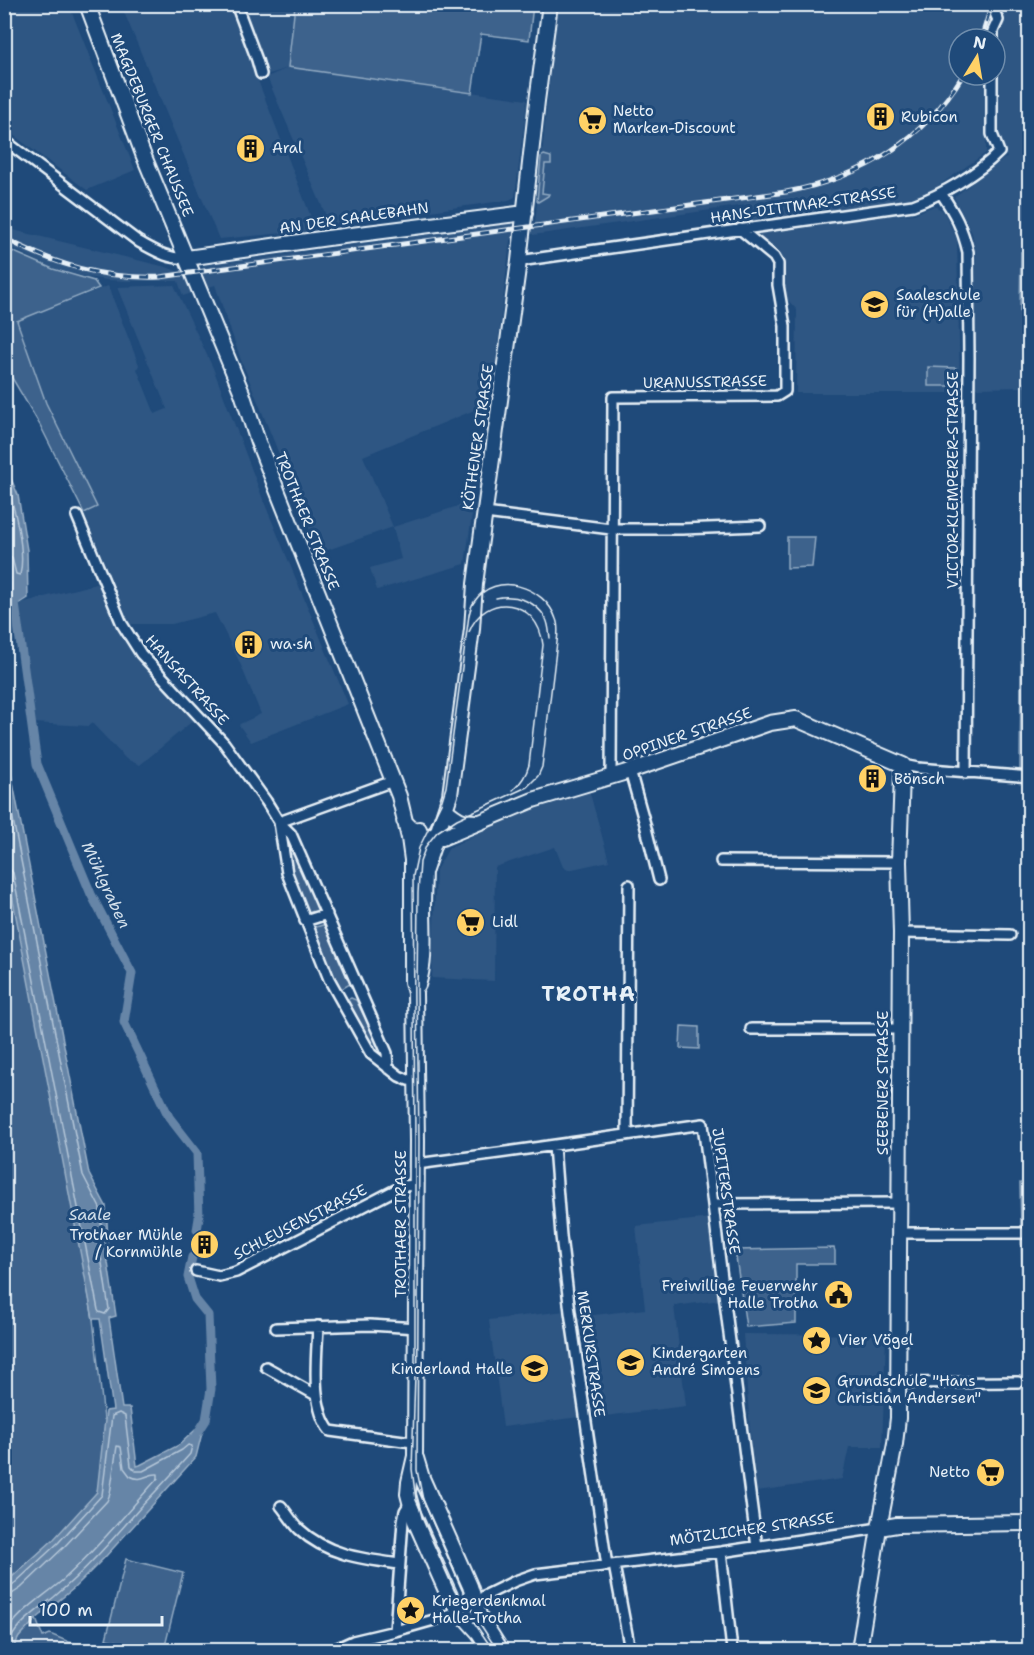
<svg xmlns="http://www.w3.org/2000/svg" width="1034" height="1655" font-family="'Shantell Sans',sans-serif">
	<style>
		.built { fill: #2e5683 }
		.green { fill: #3c628c; stroke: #92aac2; stroke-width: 1.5 }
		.water { fill: #6685a7; stroke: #9ab0c7; stroke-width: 1.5 }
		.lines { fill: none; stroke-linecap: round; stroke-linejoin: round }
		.shore { stroke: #b4c6d8; stroke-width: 1.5 }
		.canal { stroke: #6685a7; stroke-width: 9 }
		.street-casing { stroke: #e8f1f8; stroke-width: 14 }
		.secondary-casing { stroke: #e8f1f8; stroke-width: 18 }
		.street { stroke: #1f4a7a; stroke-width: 9 }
		.secondary { stroke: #1f4a7a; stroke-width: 14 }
		.tram { stroke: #e8f1f8; stroke-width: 1.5 }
		.rail-casing { stroke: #e8f1f8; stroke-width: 5 }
		.rail { stroke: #1f4a7a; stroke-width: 3; stroke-dasharray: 9; stroke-linecap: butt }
		.labels { text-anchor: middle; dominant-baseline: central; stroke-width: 6; stroke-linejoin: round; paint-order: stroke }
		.poi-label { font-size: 15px; fill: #e8f1f8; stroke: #1f4a7a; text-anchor: start }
		.street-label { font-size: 15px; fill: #e8f1f8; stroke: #1f4a7a }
		.water-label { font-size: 16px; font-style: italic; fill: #d4e1ec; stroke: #1f4a7a }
		.district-label { font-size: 21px; font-weight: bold; letter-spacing: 1.5px; fill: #e8f1f8; stroke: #1f4a7a }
	</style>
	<rect width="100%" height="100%" fill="#1f4a7a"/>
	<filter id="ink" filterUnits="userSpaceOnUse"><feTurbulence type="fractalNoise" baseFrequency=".0167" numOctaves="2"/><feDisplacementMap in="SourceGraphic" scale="12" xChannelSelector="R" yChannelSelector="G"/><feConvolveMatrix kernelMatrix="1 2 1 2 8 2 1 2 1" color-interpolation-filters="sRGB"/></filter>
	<g filter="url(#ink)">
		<path class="built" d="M 4,5 L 69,5 L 135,170 L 87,190 L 5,129 Z
			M 121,5 L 295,5 L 288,68 L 257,78 L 316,230 L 219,239 Z
			M 557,5 L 1029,5 L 1030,245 L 1021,244 L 1020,311 L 1024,312 L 1026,387 L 976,388 L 976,255 L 972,233 L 954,197 L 1004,159 L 1007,158 L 996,133 L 999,15 L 988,39 L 959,39 L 959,75 L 987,75 L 986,153 L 926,194 L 900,202 L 749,222 L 746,205 L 533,235 L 533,234 L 510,240 L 493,387 L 485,400 L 477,409 L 363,456 L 393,527 L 474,501 L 465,564 L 377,590 L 370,568 L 401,559 L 393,527 L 319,553 L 241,360 L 215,285 L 183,296 L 178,281 L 127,281 L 107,280 L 87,277 L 53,268 L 5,245 L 5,228 L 166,267 L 177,271 L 203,268 L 203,266 L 515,223 L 516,226 L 535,223 Z
			M 290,67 L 527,100 L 515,197 L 509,200 L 330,225 L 267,77 Z
			M 934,206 L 942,210 L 948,220 L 957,240 L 960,393 L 796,393 L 797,310 L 786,298 L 780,255 L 759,239 L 760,233 L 889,215 L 914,214 Z
			M 174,285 L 213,368 L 264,502 L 348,704 L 251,742 L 239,725 L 240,724 L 261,714 L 240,663 L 215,613 L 172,624 L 130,624 L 84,513 L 97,507 L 46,403 L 17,321 L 108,286 L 139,365 L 137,369 L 155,414 L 167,409 L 117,287 Z
			M 99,583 L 122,624 L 156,670 L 150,675 L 195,719 L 140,765 L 126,759 L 92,723 L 88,726 L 33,723 L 17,604 Z
			M 589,790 L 609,861 L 568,870 L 563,867 L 555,847 L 495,867 L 494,981 L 432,978 L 436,870 L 449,848 L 535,804 Z
			M 711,1218 L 721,1300 L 674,1306 L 686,1406 L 589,1418 L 577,1317 L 645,1309 L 636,1226 Z
			M 565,1311 L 579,1417 L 503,1427 L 489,1320 Z
			M 743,1334 L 886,1335 L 882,1447 L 849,1447 L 842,1479 L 757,1491 L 751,1444 Z"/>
		<path class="green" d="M 295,5 L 295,4 L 533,5 L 529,40 L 481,34 L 472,93 L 288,67 Z
			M 544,155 L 551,157 L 551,164 L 545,164 L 542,193 L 549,194 L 548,196 L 538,202 L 537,201 L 541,157 Z
			M 5,248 L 53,269 L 94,281 L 99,288 L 17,321 L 46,403 L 97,507 L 84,513 L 40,425 L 5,366 Z
			M 1021,252 L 1030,254 L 1029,772 L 1020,772 L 1023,480 L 1028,477 L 1024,312 L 1020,312 Z
			M 928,367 L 956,368 L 955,386 L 928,386 Z
			M 787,537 L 815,537 L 812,567 L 787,568 Z
			M 4,818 L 93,1319 L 104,1419 L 112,1420 L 97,1492 L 73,1523 L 6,1582 L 4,1582 Z
			M 290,854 L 293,854 L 297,857 L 318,910 L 307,913 L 289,864 Z
			M 326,924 L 350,984 L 340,990 L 331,974 L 313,928 Z
			M 351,998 L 356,1000 L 382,1052 L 384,1060 L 376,1054 L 346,1006 L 346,1000 Z
			M 681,1026 L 699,1027 L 699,1049 L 680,1048 Z
			M 1020,1183 L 1030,1183 L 1029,1517 L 1027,1517 Z
			M 834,1248 L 835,1251 L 835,1264 L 796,1264 L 796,1323 L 746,1327 L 735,1250 Z
			M 126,1559 L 183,1573 L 164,1650 L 154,1650 L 106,1639 Z
			M 36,1619 L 43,1637 L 50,1634 L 69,1642 L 102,1650 L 12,1650 L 19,1637 Z"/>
		<path class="water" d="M 5,465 L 18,495 L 27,550 L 28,598 L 12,608 C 11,591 12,569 5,554 Z
			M 5,742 L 89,1174 L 106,1206 L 108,1240 L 106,1249 L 116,1316 L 109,1318 L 122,1408 L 130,1408 L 137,1466 L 140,1465 L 179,1445 L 205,1421 L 196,1457 L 106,1556 L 73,1589 L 36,1619 L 19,1637 L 12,1650 L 5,1650 L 5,1582 L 11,1578 L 54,1539 L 97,1492 L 106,1411 L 113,1410 L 100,1319 L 93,1319 L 5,859 Z"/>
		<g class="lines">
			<path class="shore" d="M 4,480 C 14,502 26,552 20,575 L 16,574 L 12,558 L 4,556
				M 4,774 L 83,1175 L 100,1208 L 102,1239 L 100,1250 L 109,1309 L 105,1314 L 99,1312 L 98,1310 L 13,873 L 10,869 L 4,868
				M 4,1587 L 9,1587 L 16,1582 L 58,1543 L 102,1495 L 112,1416 L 119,1413 L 125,1416 L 131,1466 L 136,1471 L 143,1471 L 182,1450 L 188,1445 L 192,1446 L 190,1454 C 174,1472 157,1490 140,1508 C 113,1539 86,1570 54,1597 C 39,1609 9,1629 7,1650
				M 4,1595 L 12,1594 L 21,1588 L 63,1548 L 107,1501 L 110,1494 L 117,1446 L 121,1447 L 124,1468 L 130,1476 C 143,1483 147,1473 158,1474 L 158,1478 C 127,1512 98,1548 64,1579 C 44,1597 18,1611 4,1636"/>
			<path class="canal" d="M 14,596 L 37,764 L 91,894 L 132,973 L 124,1022 L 169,1117 L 197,1153 L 199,1218 L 197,1230
				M 192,1257 L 188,1277 L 195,1299 L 208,1315 L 211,1389 L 206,1420 L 199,1431"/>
			<defs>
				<path id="street" d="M 236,4 L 257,60 L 261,74
					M 991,4 L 998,20 L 993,31 L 993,39
					M 4,140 L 139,242 C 154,250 169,260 187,258
					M 941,193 C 955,214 962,227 968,252 L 969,358 L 966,773
					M 519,261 L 913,205 C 941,195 979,173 999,152 L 992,134 L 992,75
					M 485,513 L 611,529 L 682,529 L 760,526
					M 77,516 L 122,624 L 141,654 L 224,743 L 266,801 L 279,822 L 291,834 L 387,1053 L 388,1068
					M 903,765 L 918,768 L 1030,777
					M 630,771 L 645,824 L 659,880
					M 611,776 L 613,397 L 777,396 L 785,391 L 785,326 L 778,285 L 778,264 L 774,257 L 740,229
					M 279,822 L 287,873 L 329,979 L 371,1054 L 399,1076 L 408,1080 L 417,1081
					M 279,822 L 393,781
					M 721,861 L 899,862
					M 305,921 L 327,914
					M 901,933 L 1010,935
					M 751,1029 L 900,1029
					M 627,1134 L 629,885
					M 554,1146 L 561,1236 L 570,1312 L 607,1566
					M 417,1164 L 506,1152 L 703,1124 L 728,1326 L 757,1547
					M 714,1204 L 899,1203
					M 899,1233 L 1025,1233
					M 196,1271 L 219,1276 L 236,1272 L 403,1186 L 417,1185
					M 318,1326 C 317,1356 310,1406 330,1431 L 404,1441 L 415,1442
					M 276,1328 L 370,1325 L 417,1328
					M 266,1367 L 316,1395
					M 899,1383 L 1018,1382
					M 281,1506 C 287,1513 292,1522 299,1529 C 327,1555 362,1559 399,1564
					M 721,1552 L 732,1650
					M 614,1565 L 630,1650
					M 484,1596 L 515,1581 L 535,1574 L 721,1552 L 879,1528
					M 395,1631 L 403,1521 L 405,1511 L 410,1503
					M 333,1650 L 353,1641 L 395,1631 L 455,1614 L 476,1603"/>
				<path id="secondary" d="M 87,4 L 143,154 L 242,393 L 258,442 L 283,505 L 399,796 L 409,838 L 412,860 L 412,982 L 415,993 L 417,1141 L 415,1456 L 409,1482 L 408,1494 L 415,1521 L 448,1595 L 460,1612 L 479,1633 L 490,1650
					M 187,258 L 328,238 L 525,213
					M 446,810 C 458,820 461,822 477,822
					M 404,821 L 413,830 L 421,835 L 442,838 L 533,800 L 630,771 L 770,723 L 796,719 L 903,765 L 902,774 L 899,862 L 901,933 L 898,1418 L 895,1444 L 879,1528 L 859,1650
					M 425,870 L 450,795 L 472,629 L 475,584 L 519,261 L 537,101 L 550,4
					M 418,985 C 426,961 423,932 423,907 C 423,881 427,854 419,829
					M 416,1458 L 422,1478 L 470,1586 L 479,1615 L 501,1650
					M 879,1528 L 897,1525 L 1030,1523"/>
			</defs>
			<use href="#street" class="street-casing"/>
			<use href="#secondary" class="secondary-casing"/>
			<use href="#street" class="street"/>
			<use href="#secondary" class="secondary"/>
			<path class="tram" d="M 496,598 C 515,594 537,601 546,619 C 549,625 549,632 550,638
				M 469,632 C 485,591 538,598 543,645 L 529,765 C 526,776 521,783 513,790
				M 493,1650 L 465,1609 L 416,1500 L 412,1469 L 415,1376 L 415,1141 L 413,876 L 419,848 L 441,803 L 446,787 L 469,615 C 470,611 471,606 474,602 C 495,570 545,586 556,619 C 559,626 558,634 557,642 L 542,767 L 538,776 L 527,787 L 457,819 L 437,832 L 426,846 L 420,862 L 418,893 L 417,990 L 419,1141 L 417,1470 L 423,1500 L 462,1590 L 477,1619 L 497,1650"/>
			<defs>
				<path id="rail" d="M 981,39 L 992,4
					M 4,238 C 56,265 102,279 160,277 L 786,192 C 862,178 922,142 963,75"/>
			</defs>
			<use href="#rail" class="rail-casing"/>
			<use href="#rail" class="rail"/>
		</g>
	</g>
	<defs>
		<symbol id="building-disc" viewBox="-11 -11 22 22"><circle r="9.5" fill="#ffd166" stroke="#1f4a7a"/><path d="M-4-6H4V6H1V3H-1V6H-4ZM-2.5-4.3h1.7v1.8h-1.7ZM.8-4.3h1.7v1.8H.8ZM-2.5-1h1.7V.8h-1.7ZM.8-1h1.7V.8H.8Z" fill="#111"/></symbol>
		<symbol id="supermarket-disc" viewBox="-11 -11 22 22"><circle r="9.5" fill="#ffd166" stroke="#1f4a7a"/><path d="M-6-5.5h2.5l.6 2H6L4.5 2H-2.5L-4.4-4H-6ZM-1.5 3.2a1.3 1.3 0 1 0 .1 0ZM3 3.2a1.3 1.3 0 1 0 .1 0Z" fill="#111"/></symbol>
		<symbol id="school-disc" viewBox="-11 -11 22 22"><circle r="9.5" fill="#ffd166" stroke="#1f4a7a"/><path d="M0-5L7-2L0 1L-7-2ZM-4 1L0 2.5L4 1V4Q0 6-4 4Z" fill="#111"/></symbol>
		<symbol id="civic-disc" viewBox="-11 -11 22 22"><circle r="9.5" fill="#ffd166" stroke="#1f4a7a"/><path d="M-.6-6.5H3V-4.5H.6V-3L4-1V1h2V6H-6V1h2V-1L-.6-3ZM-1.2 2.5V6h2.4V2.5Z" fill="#111"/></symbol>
		<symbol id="sight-disc" viewBox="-11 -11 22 22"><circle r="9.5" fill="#ffd166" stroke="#1f4a7a"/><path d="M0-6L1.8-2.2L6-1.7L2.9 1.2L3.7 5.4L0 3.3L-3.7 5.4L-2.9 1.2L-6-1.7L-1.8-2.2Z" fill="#111"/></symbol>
	</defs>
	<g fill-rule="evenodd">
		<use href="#building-disc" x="864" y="100" width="33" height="33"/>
		<use href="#supermarket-disc" x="576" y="104" width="33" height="33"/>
		<use href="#building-disc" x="234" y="132" width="33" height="33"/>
		<use href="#school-disc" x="858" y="288" width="33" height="33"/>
		<use href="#building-disc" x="232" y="628" width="33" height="33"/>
		<use href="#building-disc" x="856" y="762" width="33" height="33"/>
		<use href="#supermarket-disc" x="454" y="906" width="33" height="33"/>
		<use href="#building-disc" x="188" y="1228" width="33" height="33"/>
		<use href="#civic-disc" x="822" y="1278" width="33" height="33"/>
		<use href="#sight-disc" x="800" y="1324" width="33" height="33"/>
		<use href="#school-disc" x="614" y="1346" width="33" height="33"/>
		<use href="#school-disc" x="518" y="1352" width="33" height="33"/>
		<use href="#school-disc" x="800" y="1374" width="33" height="33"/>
		<use href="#supermarket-disc" x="974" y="1456" width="33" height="33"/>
		<use href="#sight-disc" x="394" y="1594" width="33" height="33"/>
	</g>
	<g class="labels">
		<g class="poi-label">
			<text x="613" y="111">Netto<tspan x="613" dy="17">Marken-Discount</tspan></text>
			<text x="901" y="117">Rubicon</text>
			<text x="272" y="148">Aral</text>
			<text x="896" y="295">Saaleschule<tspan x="896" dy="17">für (H)alle</tspan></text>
			<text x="270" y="644">wa·sh</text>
			<text x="894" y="779">Bönsch</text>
			<text x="492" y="922">Lidl</text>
			<text x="183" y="1235" text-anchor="end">Trothaer Mühle<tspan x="183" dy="17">/ Kornmühle</tspan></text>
			<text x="818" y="1286" text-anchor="end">Freiwillige Feuerwehr<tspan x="818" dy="17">Halle Trotha</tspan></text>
			<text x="838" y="1340">Vier Vögel</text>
			<text x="652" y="1353">Kindergarten<tspan x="652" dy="17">André Simoens</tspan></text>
			<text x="513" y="1369" text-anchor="end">Kinderland Halle</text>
			<text x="837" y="1381">Grundschule "Hans<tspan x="837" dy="17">Christian Andersen"</tspan></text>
			<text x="970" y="1472" text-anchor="end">Netto</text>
			<text x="432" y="1601">Kriegerdenkmal<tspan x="432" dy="17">Halle-Trotha</tspan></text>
		</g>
		<g class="street-label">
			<text transform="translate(152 125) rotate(68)">MAGDEBURGER CHAUSSEE</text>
			<text transform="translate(803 205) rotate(-8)">HANS-DITTMAR-STRASSE</text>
			<text transform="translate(354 218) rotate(-8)">AN DER SAALEBAHN</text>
			<text transform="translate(705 382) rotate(-1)">URANUSSTRASSE</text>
			<text transform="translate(478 437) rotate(-82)">KÖTHENER STRASSE</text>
			<text transform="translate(953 480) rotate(-90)">VICTOR-KLEMPERER-STRASSE</text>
			<text transform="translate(307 521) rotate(68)">TROTHAER STRASSE</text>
			<text transform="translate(187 680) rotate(48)">HANSASTRASSE</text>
			<text transform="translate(687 734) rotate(-19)">OPPINER STRASSE</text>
			<text transform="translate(883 1083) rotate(-90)">SEEBENER STRASSE</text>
			<text transform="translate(726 1191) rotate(82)">JUPITERSTRASSE</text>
			<text transform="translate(300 1222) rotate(-27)">SCHLEUSENSTRASSE</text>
			<text transform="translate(401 1224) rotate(-90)">TROTHAER STRASSE</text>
			<text transform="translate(591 1354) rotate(82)">MERKURSTRASSE</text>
			<text transform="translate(752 1529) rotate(-8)">MÖTZLICHER STRASSE</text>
		</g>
		<g class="water-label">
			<text transform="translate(106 885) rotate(65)">Mühlgraben</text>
			<text x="90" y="1214">Saale</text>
		</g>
		<g class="district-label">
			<text x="589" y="994">TROTHA</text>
		</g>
	</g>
	<rect width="1034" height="1655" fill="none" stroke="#1f4a7a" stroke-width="24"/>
	<rect x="12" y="12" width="1010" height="1631" fill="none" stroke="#e8f1f8" stroke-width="2" filter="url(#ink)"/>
	<g transform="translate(977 57) rotate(11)"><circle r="28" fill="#1f4a7a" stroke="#6f8dac" stroke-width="1.5"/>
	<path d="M0-4.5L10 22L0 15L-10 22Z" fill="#ffd166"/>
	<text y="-9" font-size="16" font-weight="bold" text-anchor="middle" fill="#e8f1f8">N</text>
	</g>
	<path d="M30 1616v9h132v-9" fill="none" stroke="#e8f1f8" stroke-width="3"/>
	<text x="39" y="1616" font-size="18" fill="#e8f1f8" stroke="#1f4a7a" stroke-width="4.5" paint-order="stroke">100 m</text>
</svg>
